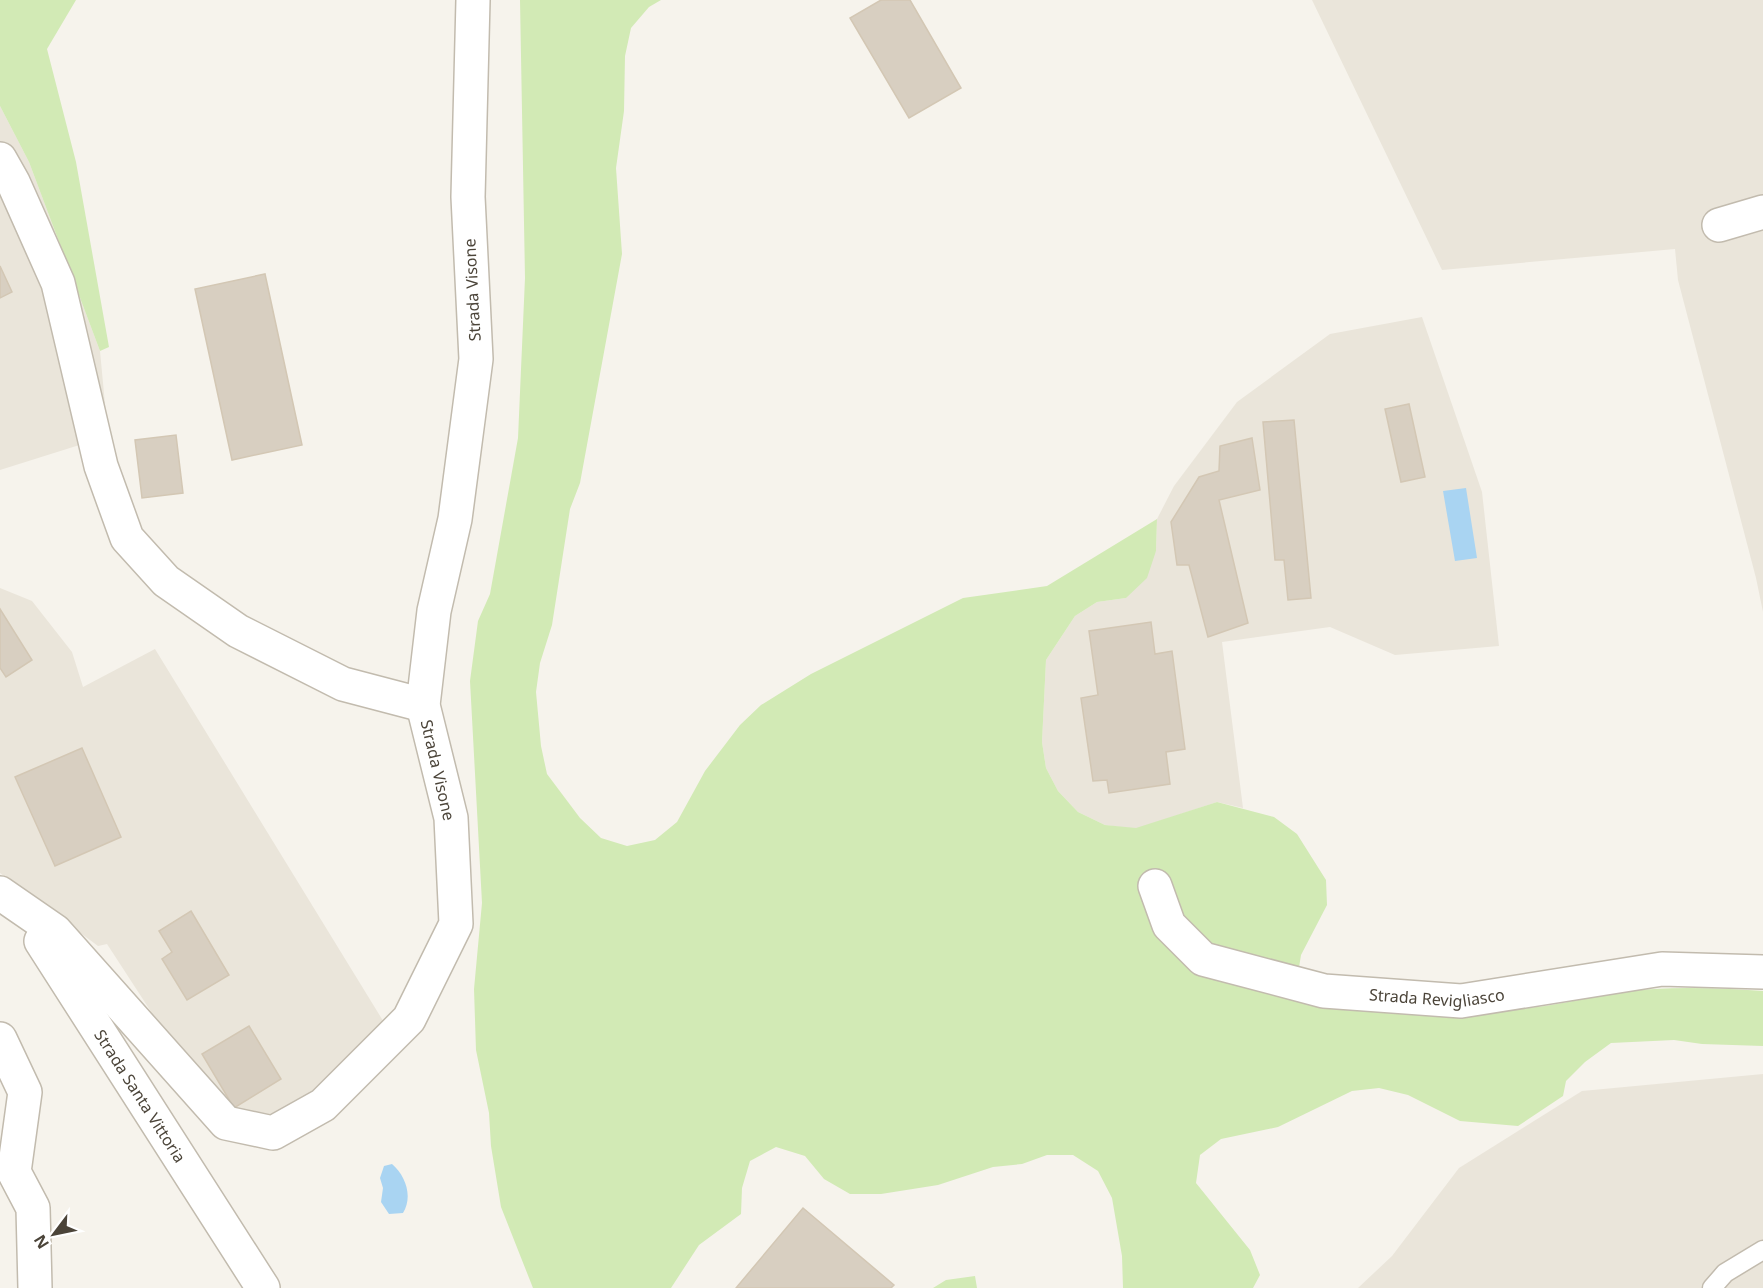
<svg xmlns="http://www.w3.org/2000/svg" width="1763" height="1288" font-family="'Noto Sans',sans-serif">
	<style>
		.residential { fill: #eae5da }
		.green { fill: #d2eab5 }
		.water { fill: #a9d4f2 }
		.building { fill: #d8cfc1; stroke: #d3c7b4; stroke-width: 1.5 }
		.lines { fill: none; stroke-linecap: round; stroke-linejoin: round }
		.lane-casing { stroke: #c2bbae; stroke-width: 21 }
		.street-casing { stroke: #c2bbae; stroke-width: 36 }
		.lane { stroke: #fff; stroke-width: 18 }
		.street { stroke: #fff; stroke-width: 33 }
		.labels { text-anchor: middle; dominant-baseline: central; stroke-width: 4.5; stroke-linejoin: round; paint-order: stroke }
		.street-label { font-size: 16px; fill: #4b4439; stroke: #fff }
	</style>
	<rect width="100%" height="100%" fill="#f6f3ec"/>
	<path class="residential" d="M 1312,0 L 1763,0 L 1763,612 L 1756,578 L 1678,280 L 1675,249 L 1442,270 Z
		M 0,106 L 29,162 L 100,351 L 108,436 L 0,470 Z
		M 1422,317 L 1482,492 L 1499,646 L 1395,655 L 1330,627 L 1222,642 L 1243,808 L 1217,802 L 1136,829 L 1105,825 L 1078,812 L 1058,791 L 1046,768 L 1042,742 L 1046,660 L 1075,616 L 1097,602 L 1126,598 L 1156,551 L 1157,519 L 1174,486 L 1237,402 L 1330,334 Z
		M 0,588 L 32,601 L 72,652 L 83,687 L 155,649 L 385,1024 L 320,1096 L 270,1122 L 232,1116 L 176,1050 L 107,944 L 98,946 L 0,873 Z
		M 1763,1074 L 1763,1288 L 1358,1288 L 1392,1256 L 1459,1168 L 1582,1091 Z"/>
	<path class="green" d="M 0,0 L 76,0 L 47,49 L 76,162 L 109,347 L 100,351 L 29,162 L 0,106 Z
		M 520,0 L 661,0 L 649,7 L 631,28 L 625,56 L 624,111 L 616,168 L 622,254 L 580,483 L 570,509 L 552,625 L 540,663 L 536,692 L 541,746 L 547,774 L 580,818 L 601,838 L 627,846 L 655,840 L 677,822 L 705,771 L 740,725 L 761,705 L 811,674 L 963,598 L 1047,586 L 1157,519 L 1156,551 L 1147,578 L 1126,598 L 1097,602 L 1075,616 L 1046,660 L 1042,742 L 1046,768 L 1058,791 L 1078,812 L 1105,825 L 1136,828 L 1217,802 L 1274,817 L 1297,834 L 1326,880 L 1327,905 L 1301,955 L 1297,980 L 1312,1006 C 1388,1011 1469,1016 1545,1006 C 1570,1002 1596,996 1621,992 C 1669,986 1715,988 1763,991 L 1763,1046 L 1702,1044 L 1674,1040 L 1611,1043 L 1585,1062 L 1566,1081 L 1563,1096 L 1518,1126 L 1460,1121 L 1408,1095 L 1379,1088 L 1352,1091 L 1278,1127 L 1221,1139 L 1200,1155 L 1196,1183 L 1250,1250 L 1260,1275 L 1253,1288 L 1123,1288 L 1122,1256 L 1112,1198 L 1098,1171 L 1073,1155 L 1047,1155 L 1022,1164 L 993,1167 L 938,1185 L 881,1194 L 850,1194 L 824,1179 L 805,1156 L 776,1147 L 750,1161 L 742,1188 L 741,1214 L 699,1245 L 671,1288 L 533,1288 L 501,1207 L 491,1146 L 489,1113 L 476,1050 L 474,989 L 482,903 L 470,681 L 478,621 L 490,594 L 518,438 L 525,278 Z
		M 975,1276 L 977,1288 L 933,1288 L 946,1280 Z"/>
	<path class="water" d="M 1466,488 L 1477,558 L 1455,561 L 1443,491 Z
		M 392,1164 C 406,1176 413,1197 403,1213 L 389,1214 L 381,1202 L 383,1188 L 380,1178 L 384,1166 Z"/>
	<path class="building" d="M 881,0 L 910,0 L 961,88 L 909,118 L 850,18 Z
		M 0,266 L 12,292 L 0,298 Z
		M 265,274 L 302,445 L 232,460 L 195,289 Z
		M 1409,404 L 1425,477 L 1401,482 L 1385,409 Z
		M 1294,420 L 1311,598 L 1288,600 L 1284,560 L 1275,560 L 1263,422 Z
		M 176,435 L 183,493 L 142,498 L 135,440 Z
		M 1252,438 L 1260,490 L 1219,500 L 1248,623 L 1208,637 L 1189,565 L 1177,565 L 1171,522 L 1199,477 L 1219,471 L 1220,446 Z
		M 0,609 L 32,660 L 6,677 L 0,668 Z
		M 1151,622 L 1155,654 L 1172,651 L 1185,749 L 1166,752 L 1170,784 L 1109,793 L 1107,780 L 1093,781 L 1081,698 L 1098,695 L 1089,631 Z
		M 82,748 L 121,837 L 55,866 L 15,777 Z
		M 191,911 L 229,975 L 187,1000 L 162,959 L 172,952 L 159,931 Z
		M 249,1026 L 281,1079 L 234,1108 L 202,1054 Z
		M 803,1208 L 894,1285 L 891,1288 L 736,1288 Z"/>
	<g class="lines">
		<defs>
			<path id="lane" d="M 1712,1288 L 1725,1273 L 1763,1250"/>
			<g id="street">
				<path d="M 0,159 L 13,182 L 58,283 L 101,466 L 127,538 L 166,581 L 238,631 L 343,684 L 423,705"/>
				<path d="M 1719,225 L 1763,212"/>
				<path id="s1" d="M 1155,886 L 1169,925 L 1203,959 L 1324,991 L 1461,1001 L 1662,969 L 1763,972"/>
				<path d="M 0,893 L 55,931 L 226,1123 L 273,1133 L 323,1105 L 409,1019 L 456,924 L 451,818 L 423,705 L 434,611 L 455,519 L 476,359 L 468,197 L 473,0"/>
				<path id="s2" d="M 41,941 L 263,1288"/>
				<path d="M 0,1039 L 25,1092 L 14,1172 L 33,1208 L 35,1288"/>
			</g>
		</defs>
		<use href="#lane" class="lane-casing"/>
		<use href="#street" class="street-casing"/>
		<use href="#lane" class="lane"/>
		<use href="#street" class="street"/>
	</g>
	<g class="labels">
		<g class="street-label">
			<text transform="translate(472 290) rotate(-93)">Strada Visone</text>
			<text transform="translate(438 770) rotate(77)">Strada Visone</text>
			<text stroke="none"><textPath href="#s1" startOffset="328">Strada Revigliasco</textPath></text>
			<text stroke="none"><textPath href="#s2" startOffset="184">Strada Santa Vittoria</textPath></text>
		</g>
	</g>
	<g transform="translate(54 1234) rotate(238)" stroke="#ffffff" stroke-width="4.5" paint-order="stroke">
	<path d="M0-4.5L10 22L0 15L-10 22Z" fill="#4b4439"/>
	<text y="-9" font-size="16" font-weight="bold" text-anchor="middle" fill="#4b4439">N</text>
	</g>
</svg>
